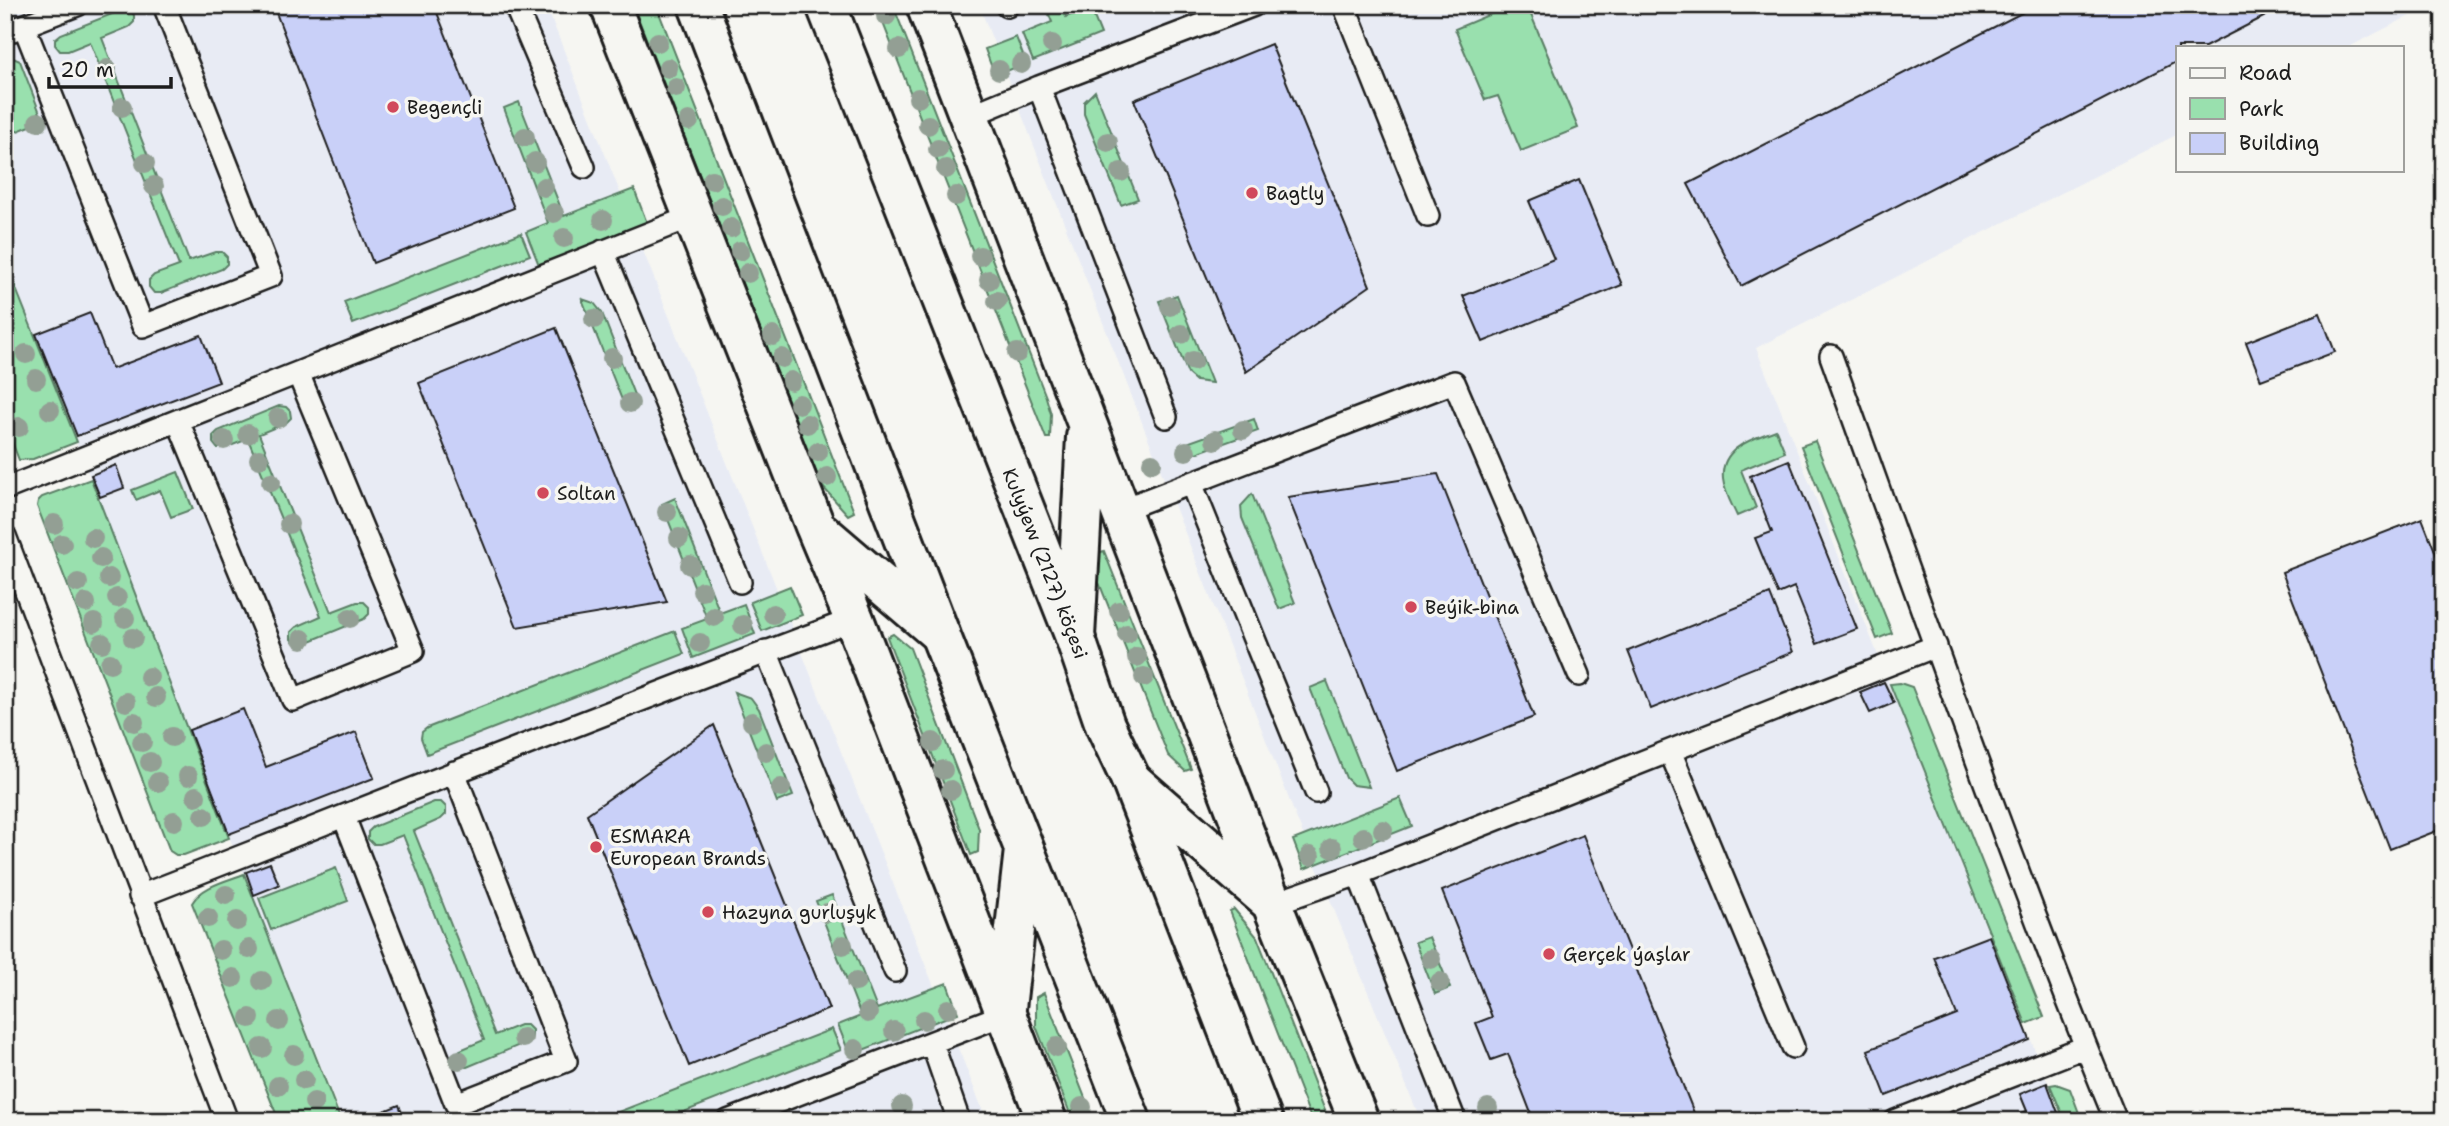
<svg xmlns="http://www.w3.org/2000/svg" width="2449" height="1126" font-family="'Shantell Sans',sans-serif">
	<style>
		.built { fill: #e8ebf4 }
		.green { fill: #99e0ae; stroke: #5a7e65; stroke-width: 2 }
		.building { fill: #c9d0f8; stroke: #1c1c1c; stroke-width: 2 }
		.lines { fill: none; stroke-linecap: round; stroke-linejoin: round }
		.service-casing { stroke: #1c1c1c; stroke-width: 26 }
		.minor-casing { stroke: #1c1c1c; stroke-width: 44 }
		.trunk-casing { stroke: #1c1c1c; stroke-width: 44 }
		.service { stroke: #f6f6f2; stroke-width: 21 }
		.minor { stroke: #f6f6f2; stroke-width: 38 }
		.trunk { stroke: #f6f6f2; stroke-width: 38 }
		.tree { fill: #939f94 }
		.poi-dot { fill: #d1495b; stroke: #f6f6f2; stroke-width: 2.5 }
		.labels { text-anchor: middle; dominant-baseline: central; stroke-width: 7; stroke-linejoin: round; paint-order: stroke }
		.poi-label { font-size: 19px; fill: #1c1c1c; stroke: #f6f6f2; text-anchor: start }
		.street-label { font-size: 19px; fill: #1c1c1c; stroke: #f6f6f2 }
	</style>
	<rect width="100%" height="100%" fill="#f6f6f2"/>
	<filter id="ink" filterUnits="userSpaceOnUse"><feTurbulence type="fractalNoise" baseFrequency=".0143" numOctaves="2"/><feDisplacementMap in="SourceGraphic" scale="14" xChannelSelector="R" yChannelSelector="G"/><feConvolveMatrix kernelMatrix="1 2 1 2 8 2 1 2 1" color-interpolation-filters="sRGB"/></filter>
	<g filter="url(#ink)">
		<path class="built" d="M 5,5 L 546,5 L 987,1121 L 343,1121 L 228,834 L 5,258 Z
			M 979,5 L 2431,5 L 2349,47 L 2178,47 L 2178,134 L 1756,348 L 2063,1121 L 1421,1121 L 1296,817 Z"/>
		<path class="green" d="M 633,5 L 656,5 L 854,512 L 848,515 L 821,485 Z
			M 876,5 L 893,5 L 1046,397 L 1051,414 L 1050,438 L 1046,438 Z
			M 1045,5 L 1061,5 L 1066,17 L 1090,7 L 1101,34 L 1033,61 L 1022,34 L 1052,22 Z
			M 1512,5 L 1527,5 L 1578,128 L 1521,151 L 1498,96 L 1485,100 L 1455,29 Z
			M 122,10 L 129,10 L 134,15 L 134,22 L 129,27 L 102,38 L 189,261 L 215,252 L 222,252 L 227,257 L 227,264 L 222,269 L 161,293 L 154,293 L 149,287 L 149,280 L 154,275 L 179,266 L 90,42 L 68,51 L 60,51 L 55,45 L 55,39 L 61,34 Z
			M 1016,37 L 1026,63 L 995,76 L 985,49 Z
			M 6,55 L 20,61 L 43,121 L 5,136 Z
			M 1095,91 L 1138,199 L 1121,205 L 1084,114 L 1084,102 Z
			M 519,102 L 564,216 L 634,189 L 647,223 L 539,265 L 526,232 L 548,223 L 504,108 Z
			M 521,233 L 530,255 L 353,324 L 344,302 Z
			M 5,261 L 77,442 L 33,459 L 19,460 L 5,424 Z
			M 1177,295 L 1212,383 L 1196,381 L 1188,374 L 1159,301 Z
			M 582,299 L 594,303 L 602,313 L 636,400 L 624,405 Z
			M 279,406 L 286,407 L 290,411 L 291,418 L 286,423 L 259,434 L 331,612 L 357,602 L 364,602 L 369,607 L 369,614 L 364,619 L 303,644 L 296,644 L 291,639 L 291,632 L 296,627 L 321,616 L 248,439 L 225,448 L 217,448 L 213,443 L 213,436 L 218,431 Z
			M 1254,419 L 1258,431 L 1185,457 L 1181,445 Z
			M 1776,430 L 1785,452 L 1741,470 L 1756,508 L 1737,516 C 1732,505 1724,491 1723,479 C 1720,447 1753,439 1776,430 Z
			M 1815,441 L 1892,633 L 1877,639 L 1801,446 Z
			M 178,472 L 193,509 L 171,517 L 160,490 L 136,500 L 132,490 Z
			M 91,479 L 229,838 L 184,855 L 176,855 L 170,851 L 37,506 L 38,501 L 42,497 Z
			M 1252,494 L 1295,603 L 1279,609 L 1242,518 L 1241,506 Z
			M 675,498 L 720,613 L 744,604 L 755,634 L 693,658 L 682,628 L 707,619 L 662,504 Z
			M 1104,551 L 1191,769 L 1185,771 L 1168,755 L 1096,575 L 1098,553 Z
			M 790,586 L 802,615 L 762,631 L 750,602 Z
			M 675,631 L 684,654 L 427,754 L 421,738 L 422,732 L 427,728 Z
			M 893,634 L 910,648 L 979,829 L 978,852 L 971,855 L 887,637 Z
			M 1327,681 L 1369,787 L 1353,785 L 1346,778 L 1310,688 Z
			M 1900,683 L 1912,687 L 2044,1017 L 2026,1024 L 1890,684 Z
			M 734,692 L 751,698 L 759,709 L 793,796 L 777,802 Z
			M 1400,798 L 1412,826 L 1304,869 L 1293,840 Z
			M 434,802 L 441,802 L 446,807 L 446,814 L 441,819 L 414,831 L 495,1035 L 520,1025 L 527,1025 L 532,1030 L 532,1037 L 527,1042 L 467,1067 L 459,1067 L 454,1062 L 454,1055 L 460,1050 L 484,1040 L 403,835 L 380,844 L 373,844 L 368,839 L 368,832 L 373,827 Z
			M 336,868 L 348,901 L 271,930 L 259,898 Z
			M 244,874 L 341,1121 L 279,1121 L 192,903 C 202,886 226,881 244,874 Z
			M 832,895 L 877,1009 L 947,983 L 958,1013 L 850,1055 L 838,1025 L 861,1016 L 816,901 Z
			M 1234,909 L 1257,937 L 1329,1121 L 1312,1121 L 1230,911 Z
			M 1429,937 L 1450,988 L 1435,994 L 1415,942 Z
			M 1044,993 L 1094,1121 L 1073,1121 L 1036,1026 L 1036,997 Z
			M 832,1029 L 841,1050 L 661,1121 L 595,1121 Z
			M 2056,1084 L 2070,1089 L 2082,1121 L 2065,1121 L 2050,1085 Z"/>
		<path class="building" d="M 273,5 L 434,5 L 514,208 L 373,263 Z
			M 2037,5 L 2287,5 L 2205,47 L 2178,47 L 2178,61 L 1741,286 L 1688,184 Z
			M 1271,44 L 1370,286 L 1246,372 L 1134,100 Z
			M 1579,180 L 1622,285 L 1483,342 L 1463,296 L 1554,259 L 1529,201 Z
			M 90,313 L 112,369 L 201,335 L 219,382 L 77,436 L 36,334 Z
			M 2320,313 L 2335,352 L 2261,380 L 2246,342 Z
			M 556,328 L 667,602 L 517,627 L 419,383 Z
			M 1789,460 L 1857,629 L 1817,644 L 1794,587 L 1778,594 L 1755,538 L 1772,532 L 1750,476 Z
			M 116,465 L 124,488 L 100,497 L 91,475 Z
			M 1438,474 L 1534,717 L 1397,771 L 1288,497 Z
			M 2422,518 L 2444,574 L 2444,828 L 2390,849 L 2282,572 Z
			M 1770,594 L 1793,652 L 1651,709 L 1628,651 Z
			M 1884,682 L 1894,703 L 1870,713 L 1860,692 Z
			M 243,709 L 266,767 L 356,732 L 374,778 L 229,834 L 189,730 Z
			M 714,725 L 829,1009 L 689,1066 L 587,814 Z
			M 1583,835 L 1694,1113 L 1673,1121 L 1534,1121 L 1508,1054 L 1491,1060 L 1476,1023 L 1492,1017 L 1442,891 Z
			M 270,863 L 279,885 L 254,895 L 246,872 Z
			M 1989,936 L 2030,1040 L 1886,1096 L 1868,1050 L 1957,1015 L 1934,957 Z
			M 2047,1083 L 2061,1121 L 2002,1121 L 2027,1111 L 2020,1094 Z
			M 399,1105 L 405,1121 L 359,1121 Z"/>
		<g class="lines">
			<defs>
				<path id="service" d="M 515,5 L 584,167
					M 1007,5 L 1007,6
					M 1344,5 L 1428,216
					M 24,26 L 143,326 L 271,276 L 164,5
					M 5,33 L 77,5
					M 1039,87 L 1166,417
					M 969,116 L 1039,87 L 1254,5
					M 603,251 L 740,582
					M 1831,356 C 1923,611 2013,870 2116,1121
					M 178,421 L 293,700 L 413,651 L 298,373
					M 1191,483 L 1316,792
					M 5,489 L 693,216
					M 1121,510 L 1454,382 L 1579,675
					M 5,536 L 227,1121
					M 766,651 L 895,971
					M 1670,751 L 1793,1047
					M 344,817 L 456,1104 L 566,1061 L 454,772
					M 1358,874 L 1455,1121
					M 140,896 C 378,803 615,708 854,619
					M 1272,904 L 1358,874 L 1936,646
					M 932,1043 L 959,1121
					M 728,1121 L 1005,1014
					M 1895,1121 L 2085,1047"/>
				<path id="minor" d="M 610,5 L 815,526 L 854,619 L 1047,1121
					M 926,5 L 1272,904 L 1359,1121
					M 821,532 L 940,634
					M 1075,637 L 1086,437
					M 1131,780 L 1268,900
					M 1006,1008 L 1024,850"/>
				<g id="trunk">
					<path d="M 698,5 L 940,634 L 1131,1121"/>
					<path id="s1" d="M 826,5 L 1075,637 L 1105,725 L 1131,780 L 1263,1121"/>
				</g>
			</defs>
			<use href="#service" class="service-casing"/>
			<use href="#minor" class="minor-casing"/>
			<use href="#trunk" class="trunk-casing"/>
			<use href="#service" class="service"/>
			<use href="#minor" class="minor"/>
			<use href="#trunk" class="trunk"/>
		</g>
		<g class="tree">
			<circle cx="886" cy="16" r="10"/>
			<circle cx="658" cy="42" r="10"/>
			<circle cx="1052" cy="44" r="10"/>
			<circle cx="899" cy="49" r="10"/>
			<circle cx="1021" cy="64" r="10"/>
			<circle cx="668" cy="68" r="10"/>
			<circle cx="107" cy="69" r="10"/>
			<circle cx="999" cy="70" r="10"/>
			<circle cx="676" cy="88" r="10"/>
			<circle cx="918" cy="98" r="10"/>
			<circle cx="122" cy="107" r="10"/>
			<circle cx="689" cy="121" r="10"/>
			<circle cx="38" cy="122" r="10"/>
			<circle cx="928" cy="125" r="10"/>
			<circle cx="525" cy="137" r="10"/>
			<circle cx="1108" cy="142" r="10"/>
			<circle cx="938" cy="149" r="10"/>
			<circle cx="535" cy="162" r="10"/>
			<circle cx="145" cy="163" r="10"/>
			<circle cx="946" cy="169" r="10"/>
			<circle cx="1121" cy="172" r="10"/>
			<circle cx="712" cy="180" r="10"/>
			<circle cx="154" cy="186" r="10"/>
			<circle cx="544" cy="187" r="10"/>
			<circle cx="956" cy="196" r="10"/>
			<circle cx="722" cy="206" r="10"/>
			<circle cx="554" cy="213" r="10"/>
			<circle cx="603" cy="220" r="10"/>
			<circle cx="731" cy="228" r="10"/>
			<circle cx="564" cy="238" r="10"/>
			<circle cx="740" cy="251" r="10"/>
			<circle cx="980" cy="256" r="10"/>
			<circle cx="748" cy="273" r="10"/>
			<circle cx="989" cy="280" r="10"/>
			<circle cx="997" cy="301" r="10"/>
			<circle cx="1170" cy="306" r="10"/>
			<circle cx="594" cy="319" r="10"/>
			<circle cx="1181" cy="334" r="10"/>
			<circle cx="773" cy="336" r="10"/>
			<circle cx="1017" cy="353" r="10"/>
			<circle cx="26" cy="354" r="10"/>
			<circle cx="612" cy="358" r="10"/>
			<circle cx="782" cy="358" r="10"/>
			<circle cx="1193" cy="361" r="10"/>
			<circle cx="36" cy="379" r="10"/>
			<circle cx="791" cy="381" r="10"/>
			<circle cx="630" cy="403" r="10"/>
			<circle cx="799" cy="404" r="10"/>
			<circle cx="50" cy="410" r="10"/>
			<circle cx="278" cy="418" r="10"/>
			<circle cx="807" cy="424" r="10"/>
			<circle cx="19" cy="427" r="10"/>
			<circle cx="1243" cy="430" r="10"/>
			<circle cx="248" cy="434" r="10"/>
			<circle cx="224" cy="440" r="10"/>
			<circle cx="1215" cy="440" r="10"/>
			<circle cx="1186" cy="451" r="10"/>
			<circle cx="818" cy="452" r="10"/>
			<circle cx="259" cy="459" r="10"/>
			<circle cx="1152" cy="463" r="10"/>
			<circle cx="827" cy="477" r="10"/>
			<circle cx="271" cy="482" r="10"/>
			<circle cx="667" cy="512" r="10"/>
			<circle cx="54" cy="524" r="10"/>
			<circle cx="289" cy="524" r="10"/>
			<circle cx="93" cy="538" r="10"/>
			<circle cx="679" cy="538" r="10"/>
			<circle cx="62" cy="544" r="10"/>
			<circle cx="101" cy="558" r="10"/>
			<circle cx="690" cy="565" r="10"/>
			<circle cx="109" cy="578" r="10"/>
			<circle cx="78" cy="583" r="10"/>
			<circle cx="702" cy="591" r="10"/>
			<circle cx="117" cy="598" r="10"/>
			<circle cx="86" cy="603" r="10"/>
			<circle cx="1119" cy="611" r="10"/>
			<circle cx="773" cy="614" r="10"/>
			<circle cx="714" cy="617" r="10"/>
			<circle cx="125" cy="618" r="10"/>
			<circle cx="350" cy="618" r="10"/>
			<circle cx="94" cy="623" r="10"/>
			<circle cx="743" cy="625" r="10"/>
			<circle cx="1127" cy="634" r="10"/>
			<circle cx="133" cy="638" r="10"/>
			<circle cx="302" cy="639" r="10"/>
			<circle cx="102" cy="643" r="10"/>
			<circle cx="700" cy="643" r="10"/>
			<circle cx="1137" cy="657" r="10"/>
			<circle cx="110" cy="663" r="10"/>
			<circle cx="149" cy="677" r="10"/>
			<circle cx="1144" cy="677" r="10"/>
			<circle cx="156" cy="697" r="10"/>
			<circle cx="126" cy="702" r="10"/>
			<circle cx="134" cy="722" r="10"/>
			<circle cx="752" cy="722" r="10"/>
			<circle cx="172" cy="737" r="10"/>
			<circle cx="142" cy="742" r="10"/>
			<circle cx="933" cy="742" r="10"/>
			<circle cx="766" cy="752" r="10"/>
			<circle cx="150" cy="762" r="10"/>
			<circle cx="943" cy="770" r="10"/>
			<circle cx="188" cy="776" r="10"/>
			<circle cx="158" cy="782" r="10"/>
			<circle cx="781" cy="788" r="10"/>
			<circle cx="951" cy="790" r="10"/>
			<circle cx="196" cy="796" r="10"/>
			<circle cx="204" cy="816" r="10"/>
			<circle cx="174" cy="821" r="10"/>
			<circle cx="1383" cy="830" r="10"/>
			<circle cx="1363" cy="837" r="10"/>
			<circle cx="1332" cy="848" r="10"/>
			<circle cx="1310" cy="856" r="10"/>
			<circle cx="226" cy="895" r="10"/>
			<circle cx="827" cy="913" r="10"/>
			<circle cx="208" cy="918" r="10"/>
			<circle cx="237" cy="921" r="10"/>
			<circle cx="843" cy="945" r="10"/>
			<circle cx="249" cy="949" r="10"/>
			<circle cx="221" cy="950" r="10"/>
			<circle cx="1431" cy="959" r="10"/>
			<circle cx="233" cy="978" r="10"/>
			<circle cx="262" cy="981" r="10"/>
			<circle cx="856" cy="982" r="10"/>
			<circle cx="1440" cy="982" r="10"/>
			<circle cx="948" cy="1009" r="10"/>
			<circle cx="868" cy="1013" r="10"/>
			<circle cx="250" cy="1018" r="10"/>
			<circle cx="924" cy="1020" r="10"/>
			<circle cx="279" cy="1021" r="10"/>
			<circle cx="894" cy="1031" r="10"/>
			<circle cx="523" cy="1038" r="10"/>
			<circle cx="1057" cy="1047" r="10"/>
			<circle cx="262" cy="1048" r="10"/>
			<circle cx="855" cy="1049" r="10"/>
			<circle cx="294" cy="1055" r="10"/>
			<circle cx="459" cy="1060" r="10"/>
			<circle cx="304" cy="1080" r="10"/>
			<circle cx="278" cy="1086" r="10"/>
			<circle cx="314" cy="1102" r="10"/>
			<circle cx="902" cy="1106" r="10"/>
			<circle cx="1082" cy="1107" r="10"/>
			<circle cx="1488" cy="1108" r="10"/>
		</g>
	</g>
	<g class="poi-dot">
		<circle cx="393" cy="107" r="7"/>
		<circle cx="1252" cy="193" r="7"/>
		<circle cx="543" cy="493" r="7"/>
		<circle cx="1411" cy="607" r="7"/>
		<circle cx="596" cy="847" r="7"/>
		<circle cx="708" cy="912" r="7"/>
		<circle cx="1549" cy="954" r="7"/>
	</g>
	<g class="labels">
		<g class="poi-label">
			<text x="407" y="107">Begençli</text>
			<text x="1266" y="193">Bagtly</text>
			<text x="557" y="493">Soltan</text>
			<text x="1425" y="607">Beýik-bina</text>
			<text x="610" y="836">ESMARA<tspan x="610" dy="22">European Brands</tspan></text>
			<text x="722" y="912">Hazyna gurluşyk</text>
			<text x="1563" y="954">Gerçek ýaşlar</text>
		</g>
		<g class="street-label">
			<text stroke="none"><textPath href="#s1" startOffset="600">Kulyýew (2127) köçesi</textPath></text>
		</g>
	</g>
	<rect width="2449" height="1126" fill="none" stroke="#f6f6f2" stroke-width="28"/>
	<rect x="14" y="14" width="2421" height="1098" fill="none" stroke="#1c1c1c" stroke-width="2.5" filter="url(#ink)"/>
	<rect x="2176" y="46" width="228" height="126" fill="#f6f6f2" stroke="#9f9f9c" stroke-width="2"/>
	<rect x="2190" y="68" width="35" height="10" fill="#f6f6f2" stroke="#9f9f9c" stroke-width="2"/>
	<text x="2239" y="80" font-size="21" fill="#1c1c1c">Road</text>
	<rect x="2190" y="98" width="35" height="21" fill="#99e0ae" stroke="#9f9f9c" stroke-width="2"/>
	<text x="2239" y="116" font-size="21" fill="#1c1c1c">Park</text>
	<rect x="2190" y="133" width="35" height="21" fill="#c9d0f8" stroke="#9f9f9c" stroke-width="2"/>
	<text x="2239" y="150" font-size="21" fill="#1c1c1c">Building</text>
	<path d="M49 77v10h122v-10" fill="none" stroke="#1c1c1c" stroke-width="3.5"/>
	<text x="60" y="77" font-size="21" fill="#1c1c1c" stroke="#f6f6f2" stroke-width="5" paint-order="stroke">20 m</text>
</svg>
